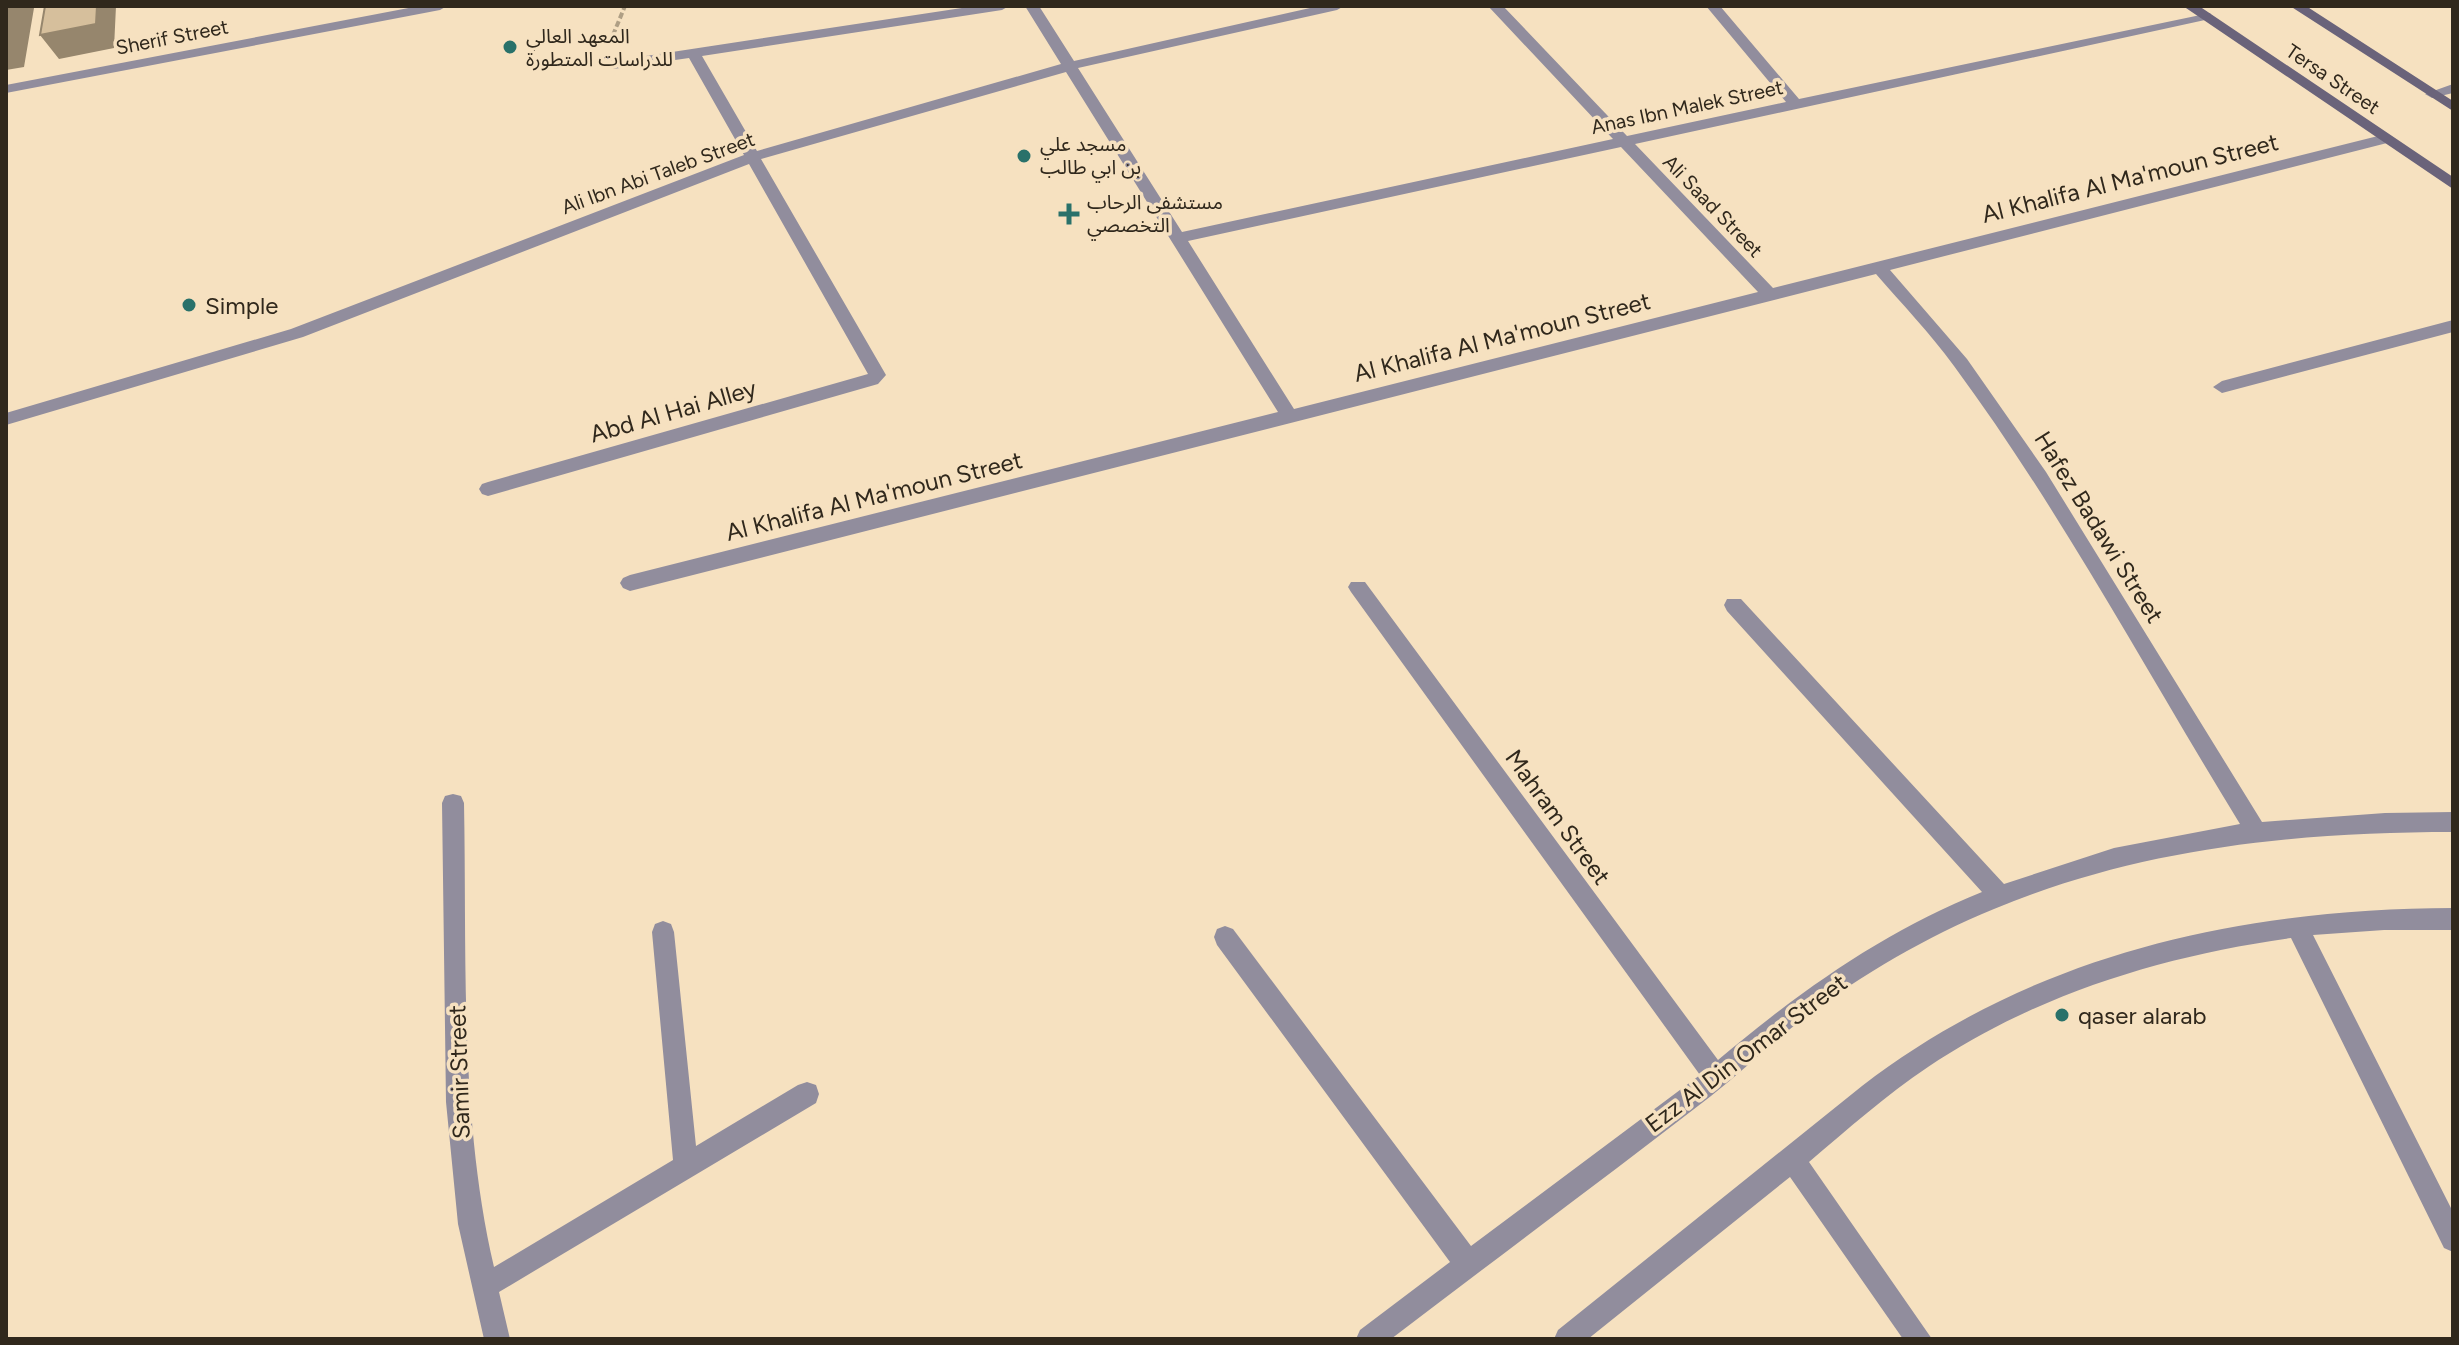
<svg xmlns="http://www.w3.org/2000/svg" width="2459" height="1345" font-family="Figtree,'Noto Sans Arabic',sans-serif">
	<style>
		.lines { fill: none; stroke-linecap: round; stroke-linejoin: round }
		.path { stroke: #af9f85; stroke-width: 4; stroke-dasharray: 6 3; stroke-linecap: butt }
		.minor { fill: #918d9d; fill-rule: evenodd }
		.tertiary { fill: #918d9d; fill-rule: evenodd }
		.secondary { fill: #6a637a; fill-rule: evenodd }
		.shaded-wall { fill: #96866d }
		.building { fill: #d6bf9c; stroke: #96866d; stroke-width: 2 }
		.poi-dot { fill: #29716a; stroke: #f6e1c0; stroke-width: 3 }
		.labels { text-anchor: middle; dominant-baseline: central; stroke-width: 7; stroke-linejoin: round; paint-order: stroke }
		.far-poi-label { font-size: 20px; fill: #30281c; stroke: #f6e1c0; text-anchor: start }
		.far-street-label { font-size: 20px; fill: #30281c; stroke: #f6e1c0 }
		.street-label { font-size: 24px; fill: #30281c; stroke: #f6e1c0 }
		.poi-label { font-size: 24px; fill: #30281c; stroke: #f6e1c0; text-anchor: start }
	</style>
	<rect width="100%" height="100%" fill="#f6e1c0"/>
	<g class="lines">
		<path class="path" d="M 613,35 L 625,6"/>
		<path class="minor" d="M 975,6 L 1009,6 L 1002,10 L 702,56 L 757,151 L 1061,64 L 1025,6 L 1039,6 L 1074,61 L 1319,6 L 1344,6 L 1337,10 L 1078,68 L 1182,232 L 1613,139 L 1488,6 L 1503,6 L 1627,136 L 1786,102 L 1706,6 L 1720,6 L 1799,99 L 2210,13 L 2212,16 L 2205,20 L 1635,144 L 1773,288 L 2386,134 L 2391,136 L 2391,142 L 1890,270 L 1967,359 L 2046,472 L 2262,822 L 2385,813 L 2453,812 L 2453,832 C 2296,832 2140,848 1994,909 C 1921,939 1851,981 1790,1029 C 1763,1051 1738,1075 1711,1096 C 1605,1178 1497,1258 1391,1339 L 1356,1339 L 1360,1330 L 1450,1262 L 1217,945 L 1214,937 L 1217,929 L 1225,926 L 1233,929 L 1471,1246 L 1700,1075 L 1351,592 L 1348,587 L 1351,582 L 1365,582 L 1718,1060 C 1799,992 1884,931 1982,892 L 1727,611 L 1724,605 L 1727,599 L 1741,599 L 2004,884 L 2114,848 L 2240,824 C 2146,671 2061,511 1954,366 C 1930,333 1902,304 1876,274 L 630,591 L 623,588 L 620,583 L 623,578 L 630,575 L 1278,412 L 1066,72 L 761,159 L 886,375 L 878,384 L 488,496 L 482,494 L 479,489 L 482,484 L 488,482 L 868,374 L 749,164 L 303,337 L 6,425 L 6,413 L 291,329 L 744,155 L 689,58 L 613,69 L 599,66 L 598,57 L 608,57 L 613,61 ZM 1621,147 L 1758,292 L 1294,409 L 1188,241 Z
			M 2453,84 L 2453,93 L 2432,98 L 2425,94 Z
			M 2453,320 L 2453,332 L 2222,393 L 2213,387 L 2222,381 Z
			M 453,794 L 461,796 L 464,803 C 467,957 459,1116 494,1267 L 673,1160 L 652,932 L 655,924 L 663,921 L 671,924 L 674,932 L 696,1146 L 798,1085 L 807,1082 L 816,1085 L 819,1094 L 816,1103 L 499,1292 L 510,1339 L 484,1339 L 458,1224 L 446,1102 L 442,803 L 445,796 Z
			M 2453,908 L 2453,930 L 2384,930 L 2313,935 L 2453,1212 L 2453,1252 L 2444,1248 L 2291,938 C 2162,956 2037,994 1928,1067 C 1886,1095 1848,1129 1809,1162 L 1932,1339 L 1903,1339 L 1790,1177 L 1588,1339 L 1554,1339 L 1558,1330 L 1862,1086 C 2035,953 2240,909 2453,908 Z"/>
		<path class="tertiary" d="M 419,6 L 447,6 L 440,10 L 6,93 L 6,85 Z"/>
		<path class="secondary" d="M 2183,6 L 2199,6 L 2453,177 L 2453,189 Z
			M 2290,6 L 2306,6 L 2453,101 L 2453,111 Z"/>
	</g>
	<path class="shaded-wall" d="M 6,6 L 32,6 L 34,8 L 24,67 L 6,70 Z
		M 97,6 L 116,6 L 114,48 L 59,59 L 40,35 Z"/>
	<path class="building" d="M 45,6 L 97,6 L 96,24 L 40,35 Z"/>
	<g class="poi-dot">
		<circle cx="510" cy="47" r="8"/>
		<circle cx="1024" cy="156" r="8"/>
		<path d="M1065 202h8v8h8v8h-8v8h-8v-8h-8v-8h8z"/>
		<circle cx="189" cy="305" r="8"/>
		<circle cx="2062" cy="1015" r="8"/>
	</g>
	<g class="labels">
		<g class="far-poi-label">
			<text x="526" y="36">المعهد العالي<tspan x="526" dy="23">للدراسات المتطورة</tspan></text>
			<text x="1040" y="144">مسجد علي<tspan x="1040" dy="23">بن ابي طالب</tspan></text>
			<text x="1087" y="202">مستشفى الرحاب<tspan x="1087" dy="23">التخصصي</tspan></text>
		</g>
		<g class="far-street-label">
			<text transform="translate(172 37) rotate(-11)">Sherif Street</text>
			<text transform="translate(2333 79) rotate(34)">Tersa Street</text>
			<text transform="translate(1687 107) rotate(-12)">Anas Ibn Malek Street</text>
			<text transform="translate(658 173) rotate(-20)">Ali Ibn Abi Taleb Street</text>
			<text transform="translate(1713 206) rotate(46)">Ali Saad Street</text>
		</g>
		<g class="street-label">
			<text transform="translate(2130 178) rotate(-14)">Al Khalifa Al Ma'moun Street</text>
			<text transform="translate(1502 337) rotate(-14)">Al Khalifa Al Ma'moun Street</text>
			<text transform="translate(673 411) rotate(-16)">Abd Al Hai Alley</text>
			<text transform="translate(874 496) rotate(-14)">Al Khalifa Al Ma'moun Street</text>
			<text transform="translate(2099 527) rotate(58)">Hafez Badawi Street</text>
			<text transform="translate(1558 817) rotate(54)">Mahram Street</text>
			<text transform="translate(1746 1053) rotate(-37)">Ezz Al Din Omar Street</text>
			<text transform="translate(459 1072) rotate(-92)">Samir Street</text>
		</g>
		<g class="poi-label">
			<text x="205" y="305">Simple</text>
			<text x="2078" y="1015">qaser alarab</text>
		</g>
	</g>
	<rect width="2459" height="1345" fill="none" stroke="#30281c" stroke-width="16"/>
</svg>
